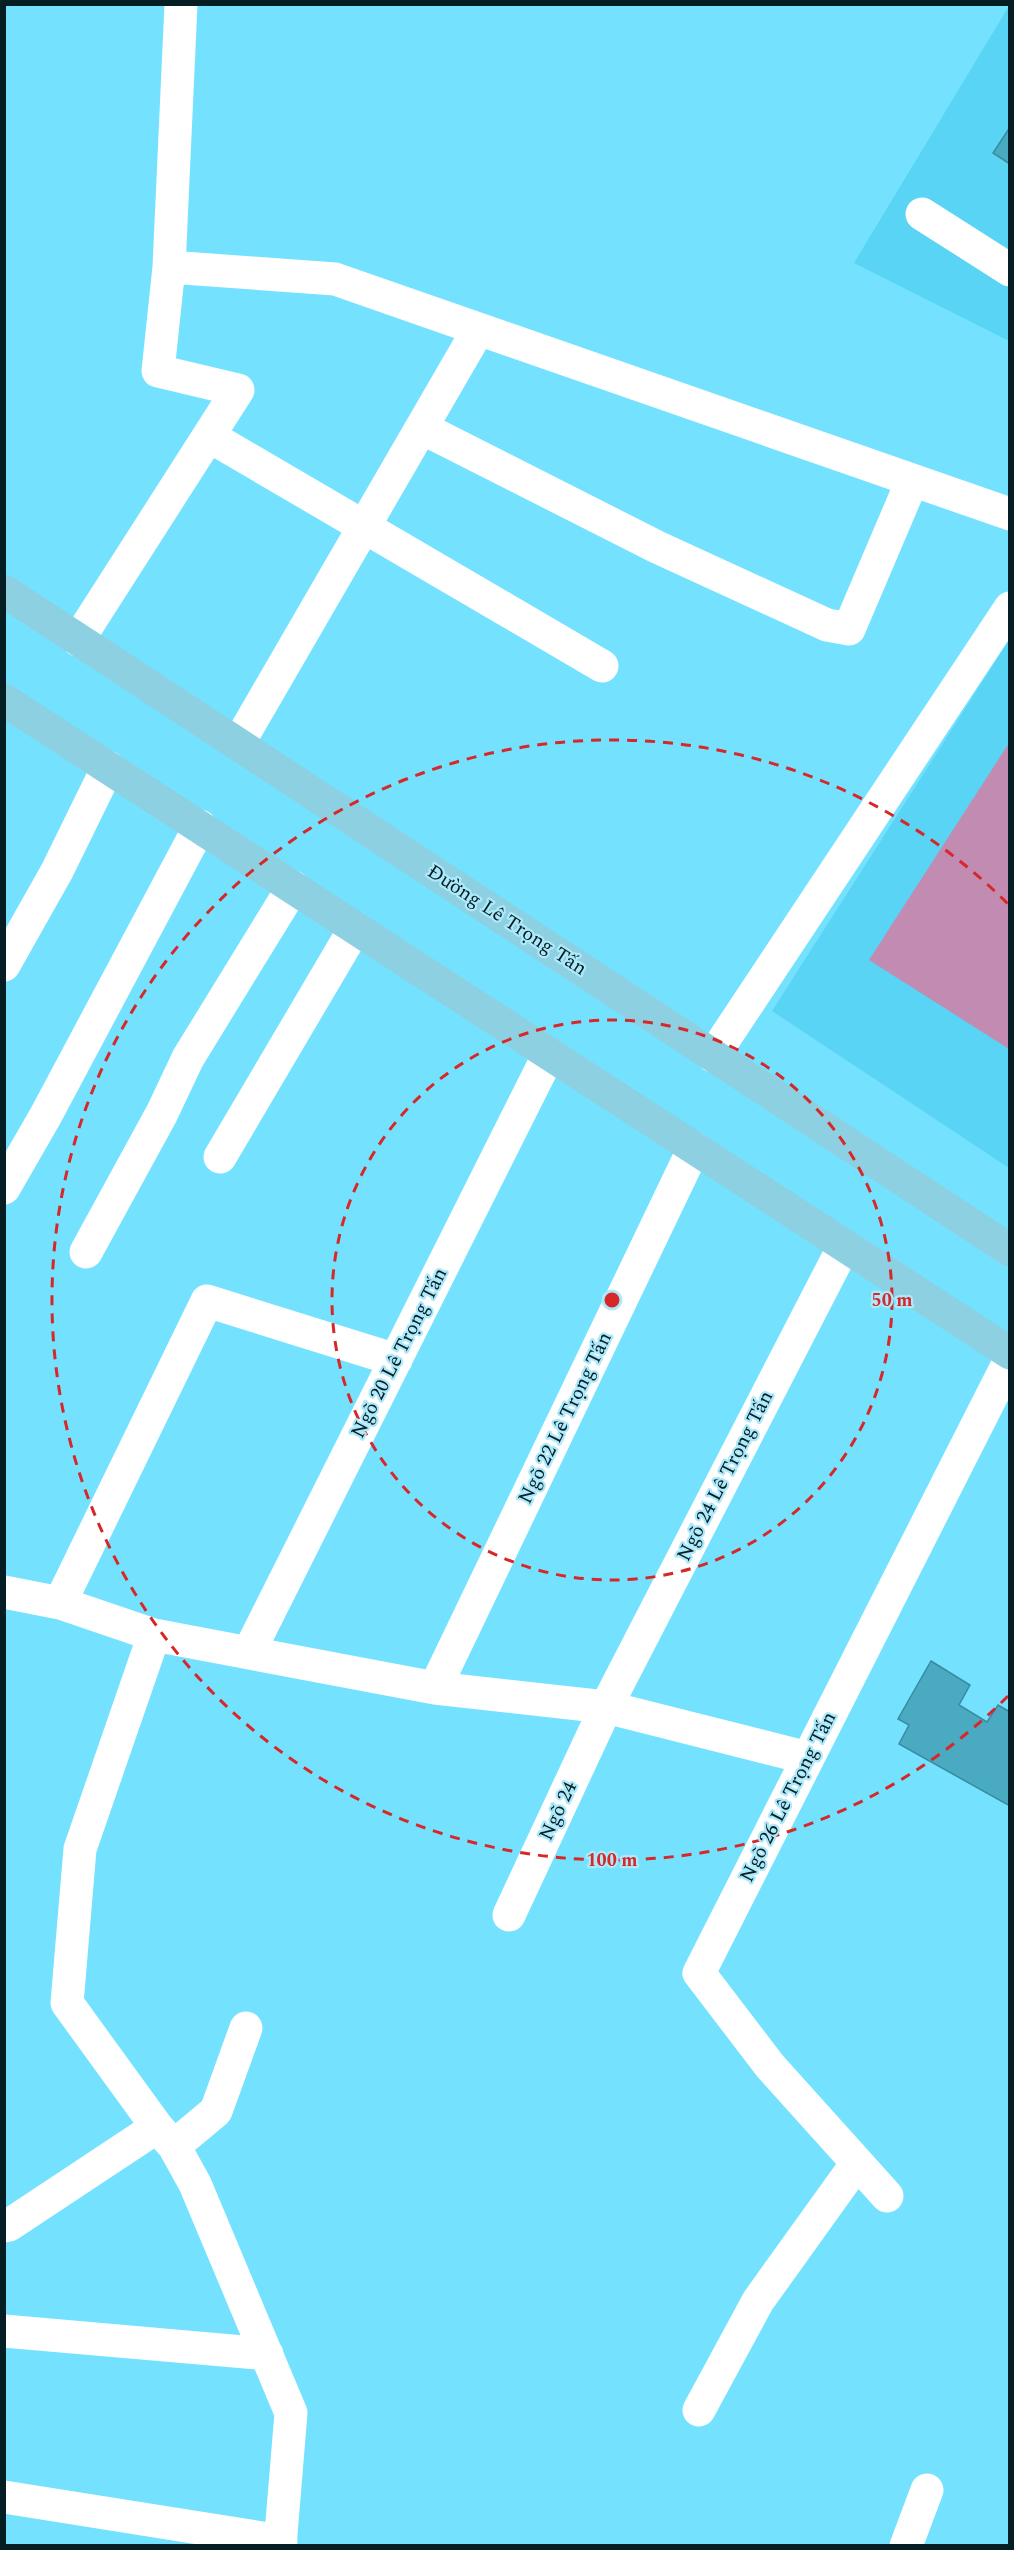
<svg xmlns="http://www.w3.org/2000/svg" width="1014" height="2550" font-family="Spectral,serif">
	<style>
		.built { fill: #59d4f4 }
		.green { fill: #c28bb2 }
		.building { fill: #4aaac2; stroke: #378ca1; stroke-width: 1.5 }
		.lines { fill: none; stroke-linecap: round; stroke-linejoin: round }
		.minor { stroke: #fff; stroke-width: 33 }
		.major { stroke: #8cd0e1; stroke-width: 33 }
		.ring { fill: none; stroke: #d62828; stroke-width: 3; stroke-dasharray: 10 8 }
		.labels { text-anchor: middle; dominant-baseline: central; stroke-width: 4.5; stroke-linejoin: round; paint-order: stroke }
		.street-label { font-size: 20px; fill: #051e24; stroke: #ade9fa }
		.centre { fill: #d62828; stroke: #ade9fa; stroke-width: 3 }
		.ring-label { font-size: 18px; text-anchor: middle; font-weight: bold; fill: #d62828; stroke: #ade9fa; stroke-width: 4.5; stroke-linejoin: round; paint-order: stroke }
	</style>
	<rect width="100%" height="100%" fill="#74e2ff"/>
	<path class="built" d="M 1009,6 L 1009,341 L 854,263 Z
		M 1009,640 L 1009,1168 L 772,1011 Z"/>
	<path class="green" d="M 1009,743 L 1009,1049 L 869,960 Z"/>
	<path class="building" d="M 1010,127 L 1010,164 L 993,153 Z
		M 931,1661 L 970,1685 L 959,1705 L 987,1722 L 998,1705 L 1010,1712 L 1010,1806 L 899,1744 L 909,1725 L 898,1719 Z"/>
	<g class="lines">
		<path class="minor" d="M 922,214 L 1010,270
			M 169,267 L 335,279 L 1010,514
			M 422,428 L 657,547 L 827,625 L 849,629 L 912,481
			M 209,436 L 602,666
			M 78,640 L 238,390 L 158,371 L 169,267 L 181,4
			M 238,744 L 478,330
			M 4,965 L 57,871 L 108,767
			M 713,1056 L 1010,608
			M 220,1157 L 355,928
			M 4,1188 L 46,1115 L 200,826
			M 86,1252 L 162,1113 L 188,1058 L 293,887
			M 4,1592 L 60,1603 L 154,1635 L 435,1688 L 606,1707 L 808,1758
			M 60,1603 L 207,1301 L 396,1360
			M 154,1635 L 80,1849 L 67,2003 L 157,2127 L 174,2146 L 195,2184 L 291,2413 L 280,2546
			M 249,1652 L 549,1054
			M 435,1688 L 694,1148
			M 509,1915 L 606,1707 L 844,1246
			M 174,2146 L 216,2111 L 246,2028
			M 887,2196 L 770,2066 L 699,1973 L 1010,1360
			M 4,2226 L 9,2225 L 157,2127
			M 4,2331 L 267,2354
			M 699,2410 L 758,2301 L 857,2163
			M 4,2497 L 281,2541
			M 906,2546 L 927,2490"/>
		<path class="major" d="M 4,591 L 1010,1250
			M 4,700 L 1010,1353"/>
	</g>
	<g class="ring">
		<circle cx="612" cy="1300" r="280"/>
		<path d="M1008 1696A560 560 0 1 1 1008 904"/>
	</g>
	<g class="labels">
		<g class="street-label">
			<text transform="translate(507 920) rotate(33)">Đường Lê Trọng Tấn</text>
			<text transform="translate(399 1353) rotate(-63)">Ngõ 20 Lê Trọng Tấn</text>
			<text transform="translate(565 1418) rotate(-64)">Ngõ 22 Lê Trọng Tấn</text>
			<text transform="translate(725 1476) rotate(-63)">Ngõ 24 Lê Trọng Tấn</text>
			<text transform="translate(788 1797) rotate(-63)">Ngõ 26 Lê Trọng Tấn</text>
			<text transform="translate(558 1811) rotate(-65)">Ngõ 24</text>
		</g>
	</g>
	<circle cx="612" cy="1300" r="9" class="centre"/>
	<g class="ring-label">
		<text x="892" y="1306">50 m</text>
		<text x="612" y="1866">100 m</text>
	</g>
	<rect width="1014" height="2550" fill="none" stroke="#051e24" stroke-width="12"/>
</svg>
